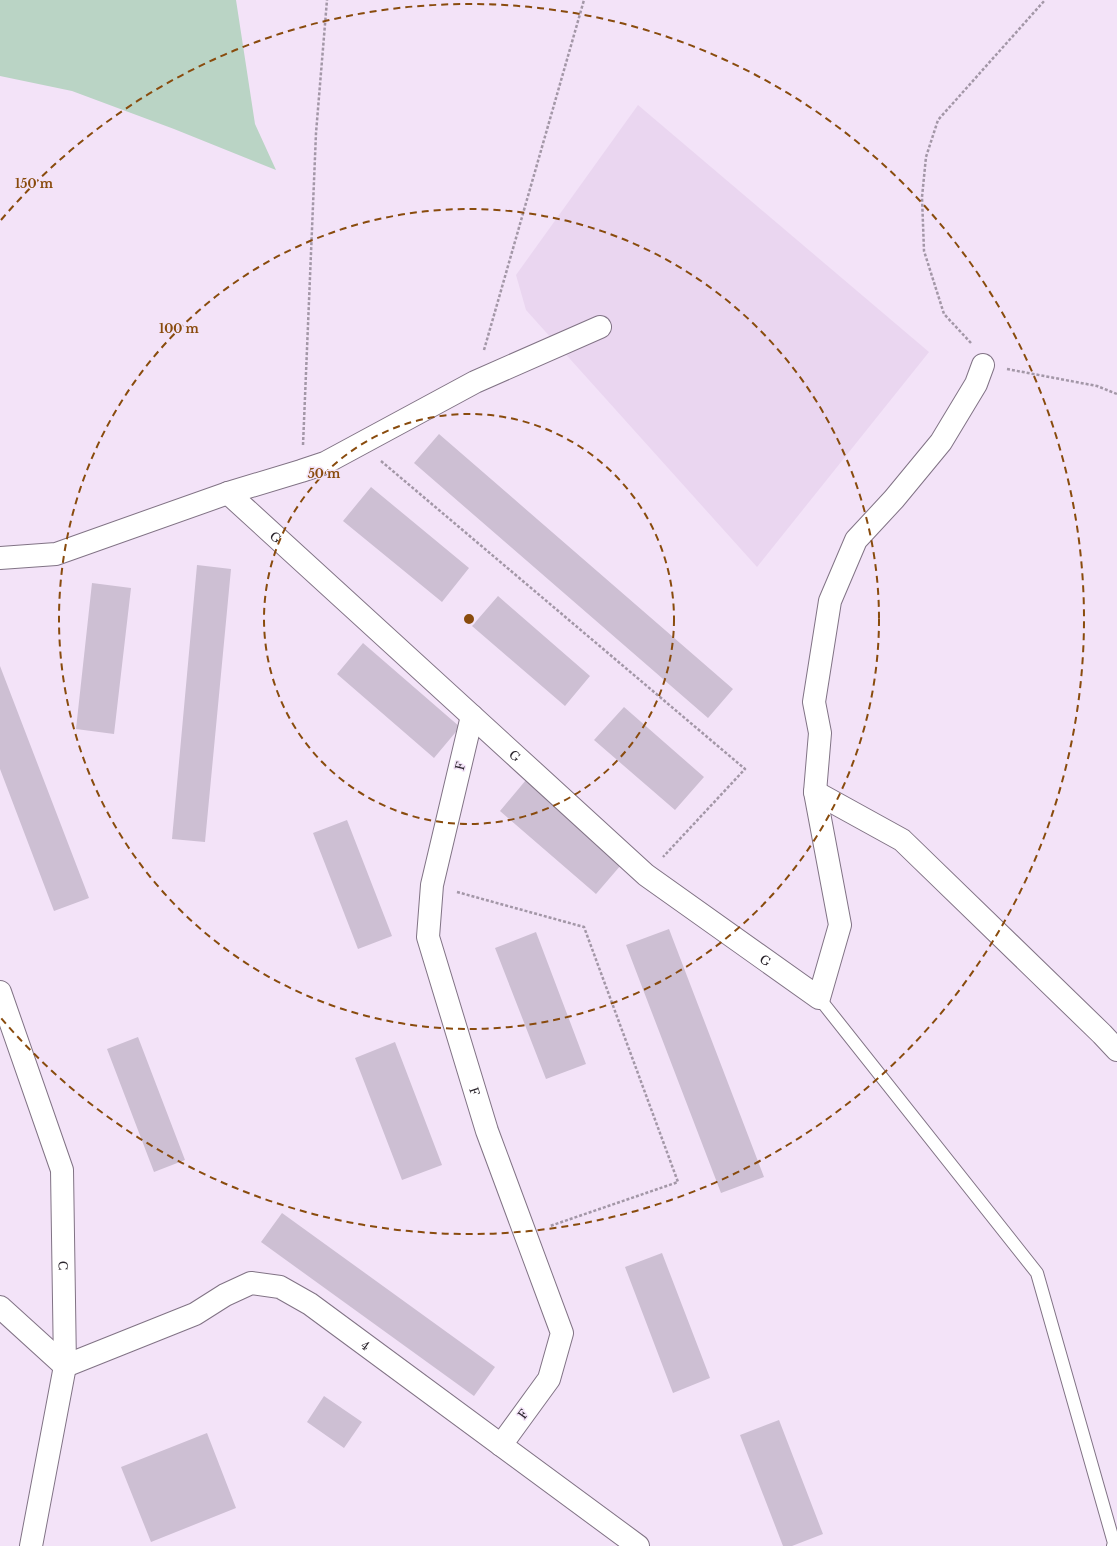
<svg xmlns="http://www.w3.org/2000/svg" width="1117" height="1546" font-family="'Libre Baskerville',serif">
	<style>
		.built { fill: #ead6f0 }
		.green { fill: #bad4c5 }
		.building { fill: #cdbfd3 }
		.lines { fill: none; stroke-linecap: round; stroke-linejoin: round }
		.service-casing { stroke: #817385; stroke-width: 14 }
		.minor-casing { stroke: #817385; stroke-width: 24 }
		.path { stroke: #a397a7; stroke-width: 2.5; stroke-dasharray: 3 2; stroke-linecap: butt }
		.service { stroke: #fff; stroke-width: 12 }
		.minor { stroke: #fff; stroke-width: 22 }
		.ring { fill: none; stroke: #894b0d; stroke-width: 2; stroke-dasharray: 7 5 }
		.labels { text-anchor: middle; dominant-baseline: central; stroke-width: 3; stroke-linejoin: round; paint-order: stroke }
		.street-label { font-size: 12px; fill: #2a242b; stroke: #f3e3f8 }
		.centre { fill: #894b0d; stroke: #f3e3f8; stroke-width: 2 }
		.ring-label { font-size: 12px; text-anchor: middle; font-weight: bold; fill: #894b0d; stroke: #f3e3f8; stroke-width: 3; stroke-linejoin: round; paint-order: stroke }
	</style>
	<rect width="100%" height="100%" fill="#f3e3f8"/>
	<path class="built" d="M 638,105 L 929,352 L 757,567 L 526,310 L 516,275 Z"/>
	<path class="green" d="M 0,0 L 236,0 L 255,124 L 276,170 L 174,129 L 72,91 L 0,76 Z"/>
	<path class="building" d="M 439,434 L 733,689 L 708,718 L 414,463 Z
		M 371,487 L 469,568 L 442,602 L 343,521 Z
		M 197,565 L 231,569 L 205,842 L 172,839 Z
		M 92,583 L 131,588 L 114,734 L 76,729 Z
		M 498,596 L 590,676 L 565,706 L 472,626 Z
		M 363,643 L 460,727 L 434,758 L 337,674 Z
		M 0,666 L 89,898 L 54,911 L 0,769 Z
		M 624,707 L 704,777 L 675,810 L 594,740 Z
		M 531,774 L 627,858 L 596,894 L 500,811 Z
		M 347,820 L 392,936 L 358,949 L 313,833 Z
		M 669,929 L 764,1177 L 721,1193 L 626,945 Z
		M 536,932 L 586,1064 L 546,1079 L 495,948 Z
		M 138,1037 L 185,1160 L 154,1172 L 107,1049 Z
		M 395,1042 L 442,1165 L 402,1180 L 355,1058 Z
		M 282,1213 L 495,1367 L 474,1396 L 261,1242 Z
		M 662,1253 L 710,1378 L 673,1393 L 625,1267 Z
		M 324,1396 L 362,1422 L 344,1448 L 307,1422 Z
		M 779,1420 L 823,1534 L 792,1546 L 783,1546 L 740,1435 Z
		M 207,1433 L 236,1508 L 151,1542 L 121,1467 Z"/>
	<g class="lines">
		<defs>
			<path id="service" d="M 819,998 L 1037,1273 L 1114,1543 L 1113,1546"/>
			<g id="minor">
				<path id="s1" d="M 228,493 L 646,875 L 819,998 L 840,925 L 815,792 L 820,733 L 814,702 L 830,601 L 856,540 L 894,499 L 941,442 L 976,384 L 983,365"/>
				<path d="M 0,558 L 56,554 L 228,493 L 301,471 L 325,463 L 475,382 L 600,327"/>
				<path id="s2" d="M 472,716 L 432,885 L 428,937 L 487,1131 L 562,1333 L 549,1379 L 501,1445"/>
				<path d="M 815,792 L 902,840 L 1102,1034 L 1117,1050"/>
				<path id="s3" d="M 0,992 L 62,1170 L 65,1366 L 31,1546"/>
				<path id="s4" d="M 0,1307 L 65,1366 L 195,1314 L 225,1295 L 251,1283 L 280,1287 L 310,1304 L 638,1546"/>
			</g>
		</defs>
		<use href="#service" class="service-casing"/>
		<use href="#minor" class="minor-casing"/>
		<path class="path" d="M 971,343 L 944,314 L 924,251 L 922,197 L 926,157 L 938,120 L 1045,0
			M 484,350 L 584,0
			M 1007,369 L 1097,386 L 1117,394
			M 303,445 L 316,133 L 327,0
			M 381,461 L 745,769 L 663,857
			M 457,892 L 584,927 L 678,1182 L 550,1226"/>
		<use href="#service" class="service"/>
		<use href="#minor" class="minor"/>
	</g>
	<g class="ring">
		<circle cx="469" cy="619" r="205"/>
		<circle cx="469" cy="619" r="410"/>
		<path d="M1 220A615 615 0 1 1 1 1018"/>
	</g>
	<g class="labels">
		<g class="street-label">
			<text stroke="none"><textPath href="#s1" startOffset="65">G</textPath></text>
			<text stroke="none"><textPath href="#s1" startOffset="389">G</textPath></text>
			<text transform="translate(460 766) rotate(-76)">F</text>
			<text stroke="none"><textPath href="#s1" startOffset="713">G</textPath></text>
			<text stroke="none"><textPath href="#s2" startOffset="387">F</textPath></text>
			<text stroke="none"><textPath href="#s3" startOffset="284">C</textPath></text>
			<text stroke="none"><textPath href="#s4" startOffset="425">4</textPath></text>
			<text transform="translate(523 1414) rotate(-54)">F</text>
		</g>
	</g>
	<circle cx="469" cy="619" r="6" class="centre"/>
	<g class="ring-label">
		<text x="34" y="188">150 m</text>
		<text x="179" y="333">100 m</text>
		<text x="324" y="478">50 m</text>
	</g>
</svg>
